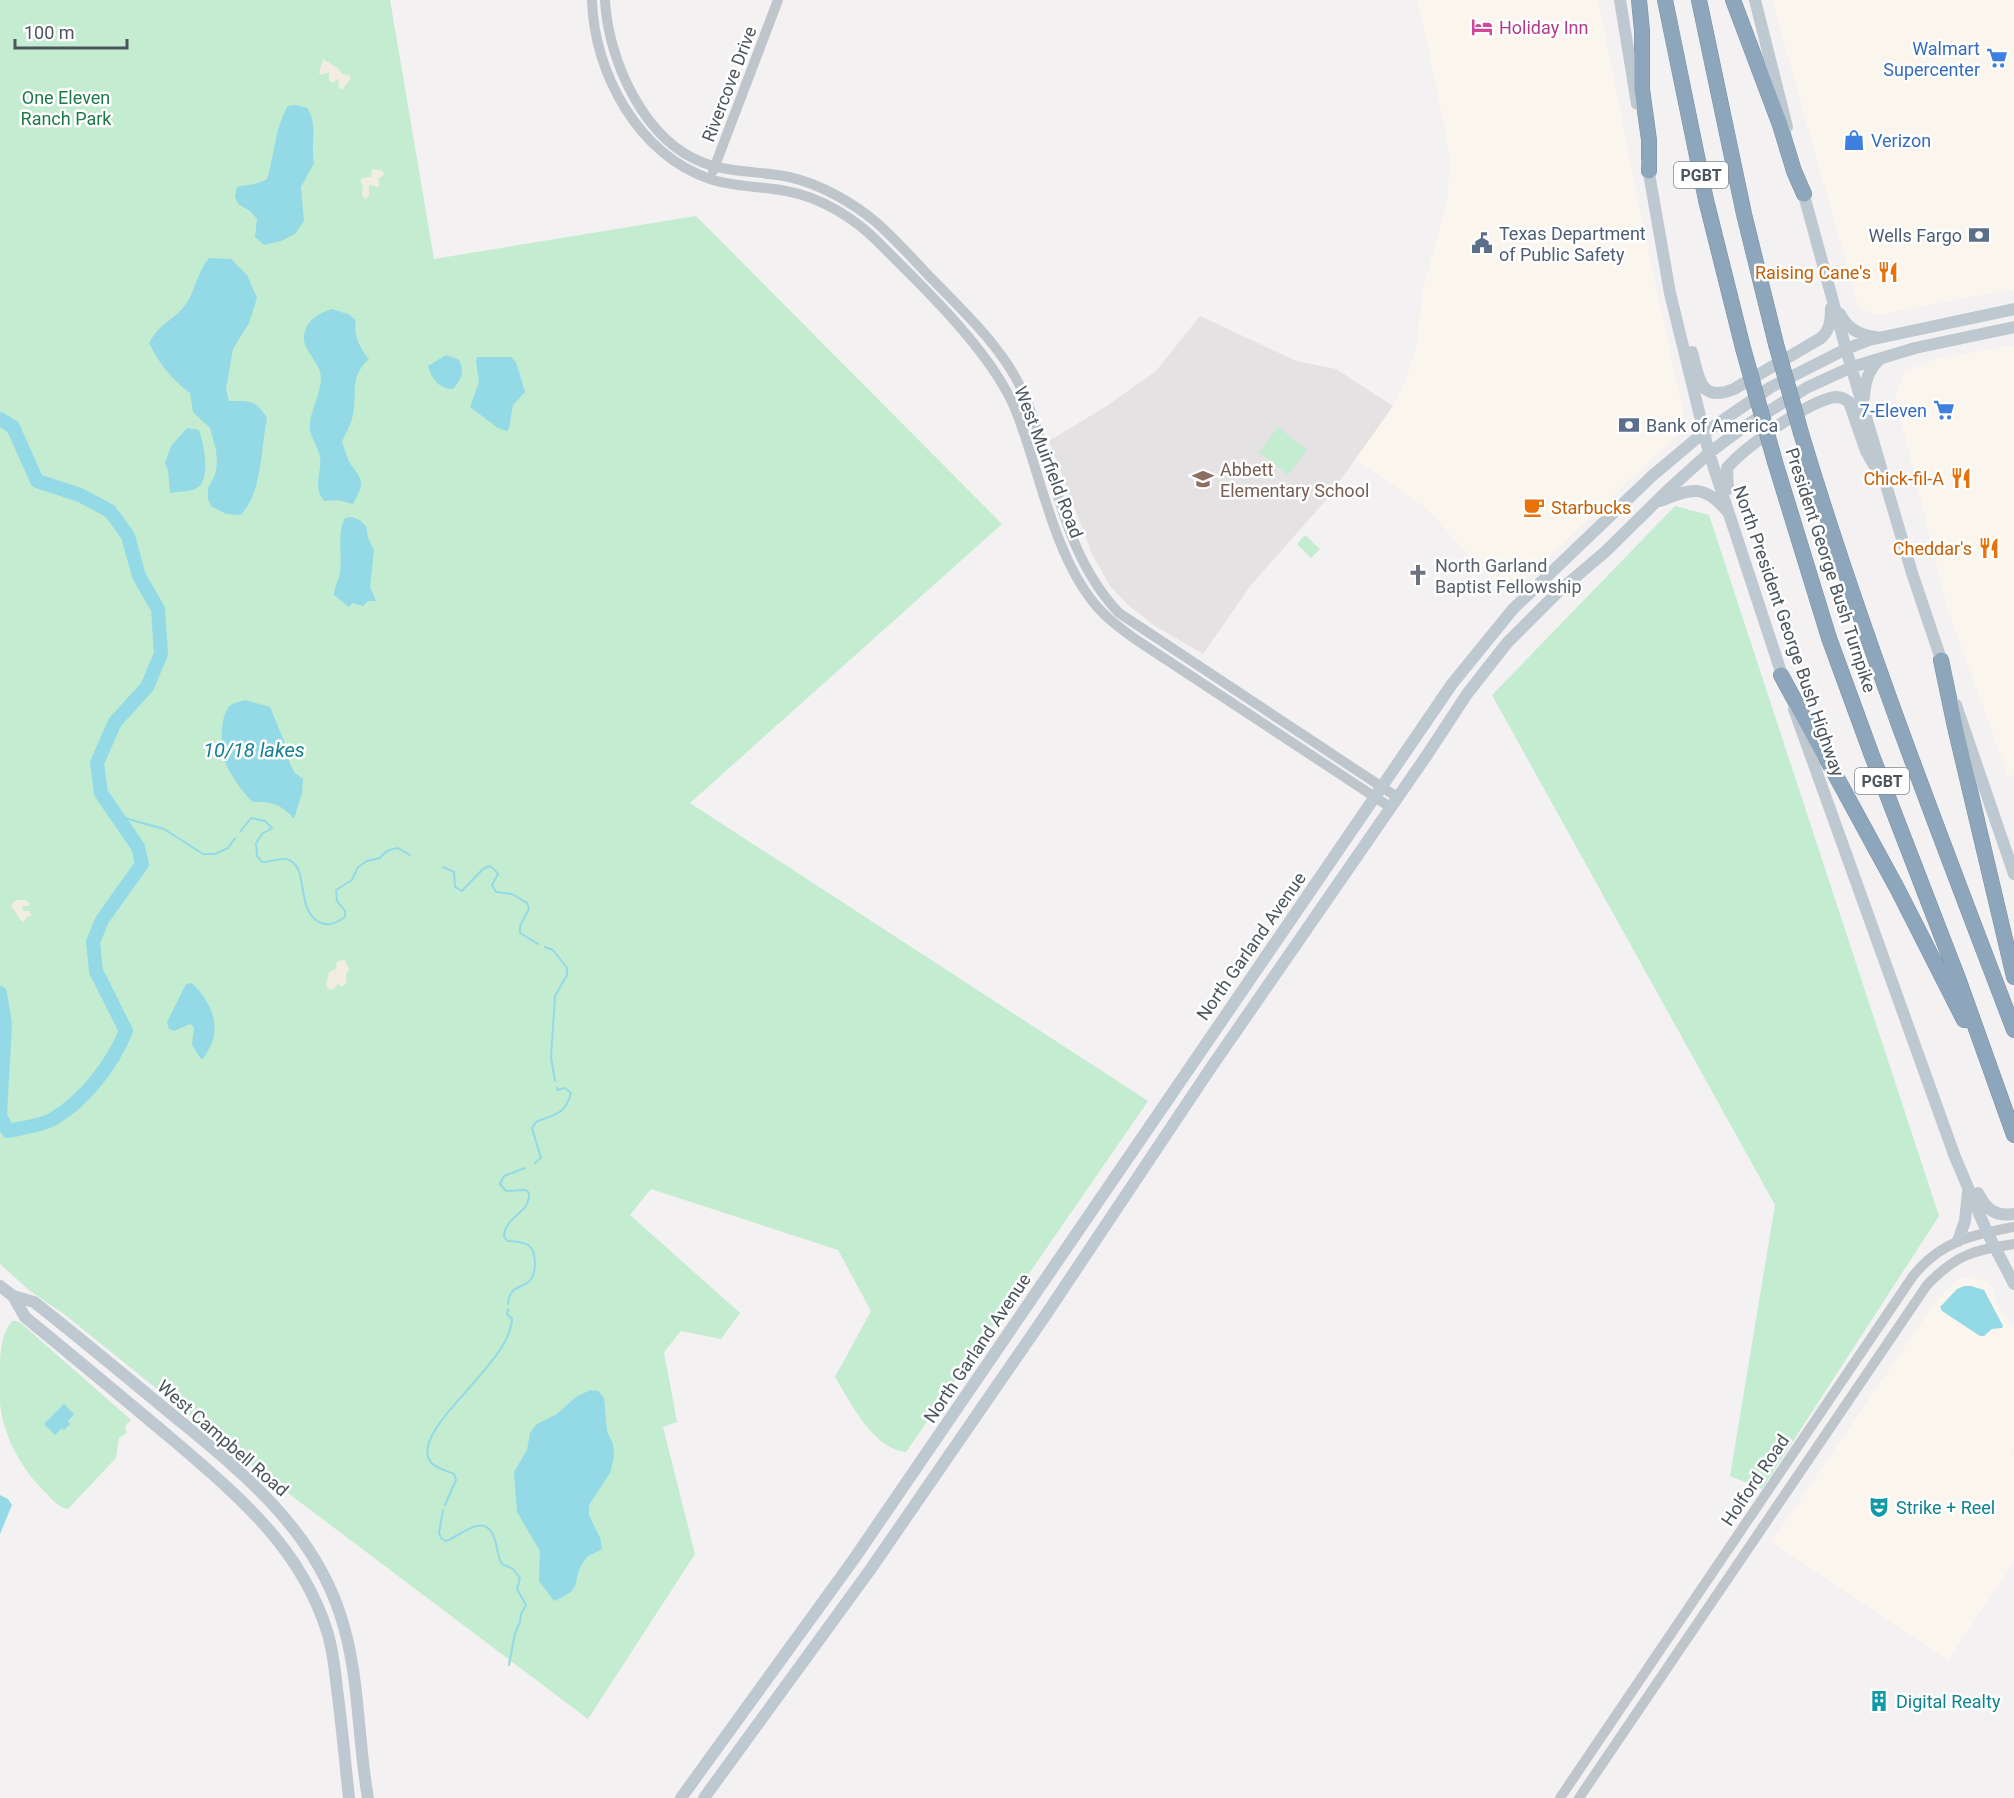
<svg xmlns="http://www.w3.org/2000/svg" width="2014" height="1798" font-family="Roboto,sans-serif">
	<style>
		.commercial { fill: #fbf6ed }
		.education { fill: #e4e2e2 }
		.green { fill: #c3ecd1 }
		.sand { fill: #f2ede3 }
		.water { fill: #94d9e6 }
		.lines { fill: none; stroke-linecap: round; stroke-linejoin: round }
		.stream { stroke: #94d9e6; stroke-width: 2 }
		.river { stroke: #94d9e6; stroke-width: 14 }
		.motorway-casing { stroke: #7891a7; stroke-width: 16 }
		.tertiary { stroke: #bec6cc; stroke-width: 10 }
		.secondary { stroke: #bec8d1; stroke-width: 12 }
		.motorway { stroke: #8da6bb; stroke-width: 15 }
		.motorway-bridge-casing { stroke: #7891a7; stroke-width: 16; stroke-linecap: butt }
		.motorway-bridge { stroke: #8da6bb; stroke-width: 15 }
		.labels { text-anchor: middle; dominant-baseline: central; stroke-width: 5; stroke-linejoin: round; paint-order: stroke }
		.shield { fill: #fff; stroke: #80888e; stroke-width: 1.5 }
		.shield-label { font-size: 16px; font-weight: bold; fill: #4a555d }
		.hotel-label { font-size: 18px; fill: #b23c85; stroke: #fff; text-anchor: start }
		.shop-label { font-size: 18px; fill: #366cbe; stroke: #fff; text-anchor: end }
		.street-label { font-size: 18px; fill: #4a555d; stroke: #fff }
		.park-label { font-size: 18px; fill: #1f7a47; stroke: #fff }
		.service-label { font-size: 18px; fill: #4e5e75; stroke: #fff; text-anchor: start }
		.food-label { font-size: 18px; fill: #c56008; stroke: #fff; text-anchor: end }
		.education-label { font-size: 18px; fill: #785e54; stroke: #fff; text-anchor: start }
		.worship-label { font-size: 18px; fill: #5b616d; stroke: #fff; text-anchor: start }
		.culture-label { font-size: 18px; fill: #0d838f; stroke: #fff; text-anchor: start }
		.water-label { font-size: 20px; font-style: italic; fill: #178094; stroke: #fff }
	</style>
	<rect width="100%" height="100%" fill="#f3f1f1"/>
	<path class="commercial" d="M 1418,0 L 1598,0 L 1640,212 L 1686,426 L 1508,595 L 1422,505 L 1355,459 L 1393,406 L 1407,378 L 1417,342 L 1423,290 L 1447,201 L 1450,160 L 1442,114 Z
		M 1772,0 L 2014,0 L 2014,289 L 1876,315 L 1859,308 Z
		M 2014,345 L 2014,775 L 2008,776 L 1949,613 L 1895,396 L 1905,371 L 1939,358 Z
		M 1971,1276 L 1987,1282 L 1992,1287 L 1997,1305 L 2014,1327 L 2014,1448 L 2012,1451 L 2014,1456 L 2014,1562 L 1948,1660 L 1771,1542 L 1937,1300 L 1957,1280 Z"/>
	<path class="education" d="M 1200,316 L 1296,361 L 1336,369 L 1393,406 L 1327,499 L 1251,585 L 1203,654 L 1155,626 L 1128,605 L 1110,586 L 1092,554 L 1049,441 L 1105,407 L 1156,371 Z"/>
	<path class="green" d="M 0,0 L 390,0 L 434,259 L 696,216 L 1002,524 L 690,803 L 1148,1101 L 906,1452 C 873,1449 851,1403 835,1377 L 871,1311 L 838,1250 L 651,1189 L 630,1215 L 740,1313 L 721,1339 L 681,1331 L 664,1352 L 677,1422 L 663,1427 L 695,1554 L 588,1719 L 260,1472 L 64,1314 L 30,1291 L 0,1264 Z
		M 1278,427 L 1307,450 L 1288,475 L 1259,452 Z
		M 1675,506 L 1709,515 L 1939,1216 L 1762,1489 L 1730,1476 L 1775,1205 L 1492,695 Z
		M 1305,535 L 1320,549 L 1311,558 L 1297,544 Z
		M 12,1321 L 17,1321 L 22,1324 L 131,1420 L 125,1426 L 127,1433 L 119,1438 L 116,1458 L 68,1509 C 59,1508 52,1499 46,1493 C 22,1470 3,1436 0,1403 C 0,1392 0,1381 0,1370 C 0,1354 1,1334 12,1321 Z"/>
	<path class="sand" d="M 323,59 L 338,68 L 342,74 L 349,75 L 351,78 L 343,89 L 339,88 L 338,79 L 332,83 L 329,80 L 329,72 L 321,75 L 319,73 Z
		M 372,169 L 383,171 L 384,175 L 378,179 L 380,184 L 378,187 L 369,185 L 369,196 L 365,199 L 362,195 L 363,187 L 360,180 L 363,178 L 371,177 Z
		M 16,900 L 26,900 L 29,903 L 29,906 L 23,906 L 22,909 L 25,911 L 29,911 L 32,916 L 27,916 L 25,921 L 22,922 L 11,906 Z
		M 344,959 L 349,969 L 346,975 C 347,981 347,984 341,987 L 338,983 L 334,989 L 329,990 L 326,985 L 329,972 L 336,969 L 337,962 Z"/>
	<path class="water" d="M 296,105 L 307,108 C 319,126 310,143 314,163 L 301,187 L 304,221 L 295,234 L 281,241 L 264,245 L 255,237 L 257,219 L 250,211 L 238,204 L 235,196 L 237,187 C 248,184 257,185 267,179 C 275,155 274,129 288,106 Z
		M 209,258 L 231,259 L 247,275 L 257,298 L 249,323 L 233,349 L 226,389 L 229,401 C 250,401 256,400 267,418 C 261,447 262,496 240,515 L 226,514 L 211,506 L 208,499 L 208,488 L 215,475 L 217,463 L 216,450 L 210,428 L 193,412 L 190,393 C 172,380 159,363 149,343 C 160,322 177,319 188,301 C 196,287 198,271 209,258 Z
		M 332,309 L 350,315 L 356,321 C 353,334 360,349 369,359 C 347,379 359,395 352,419 C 350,426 345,434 342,442 C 345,449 347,459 351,465 C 365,482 363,485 353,504 L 338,500 L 324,501 C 312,485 322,475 320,457 C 318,444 308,436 310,422 C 312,407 321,393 321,377 C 320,360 299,349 305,331 C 309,318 320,313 332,309 Z
		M 446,355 L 459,360 C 465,372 461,380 453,389 C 439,389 431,378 428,366 Z
		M 477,357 L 511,357 L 516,362 L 525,392 L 513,405 L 509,428 L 507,431 L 498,428 L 470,407 L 479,382 L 476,361 Z
		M 187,428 L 199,430 C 204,444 212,482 195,489 C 188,492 178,491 170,493 L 168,470 L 165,463 L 171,446 Z
		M 352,517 L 360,520 L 366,526 L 368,538 L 374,550 L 370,587 L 376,601 L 368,601 L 363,606 L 352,603 L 349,607 L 334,595 C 334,586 339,581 340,572 C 343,553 336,536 345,518 Z
		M 245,700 L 270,707 L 286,746 L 290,764 L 295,773 L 303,779 L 302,793 L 294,819 C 283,805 270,801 253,802 C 244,795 227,770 224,759 C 221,746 220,719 228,708 C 232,702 240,702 245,700 Z
		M 192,983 C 207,998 219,1018 213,1040 C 211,1046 207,1052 204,1058 L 201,1059 L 192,1045 L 194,1027 L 190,1024 L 174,1031 L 169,1029 L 167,1022 L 186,984 Z
		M 1964,1286 L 1971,1286 L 1984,1290 L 2003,1326 L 2002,1328 L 1992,1329 L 1984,1336 L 1980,1336 L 1942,1311 L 1940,1307 L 1957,1289 Z
		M 590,1390 L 598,1391 L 604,1398 L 607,1431 L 613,1444 L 614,1457 L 610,1473 L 589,1505 L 589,1515 L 600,1538 L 602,1549 C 598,1552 590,1554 586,1558 C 569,1580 587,1588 554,1601 L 539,1581 L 540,1551 L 517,1512 L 514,1472 L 527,1450 L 530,1433 L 537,1424 L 557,1414 L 576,1397 Z
		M 64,1404 L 74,1414 L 68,1421 L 70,1424 L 64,1430 L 62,1428 L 55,1435 L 44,1424 Z
		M 0,1495 L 8,1499 L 12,1505 L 0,1534 Z"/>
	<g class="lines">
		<path class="stream" d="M 113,811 L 128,819 L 164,829 L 203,854 L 215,854 L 228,848 L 235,838
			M 240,832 L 251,818 L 265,821 L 272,828 L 262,834 L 256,843 L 257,856 L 262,862 C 269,862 280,858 286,859 C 311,865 294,908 319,922 C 329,927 336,923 345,917 L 345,911 L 337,901 L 336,890 L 352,880 L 358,867 L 367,861 L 380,858 C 385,851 390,849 398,848 L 410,855
			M 443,867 L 454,872 L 455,887 L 462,891 L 483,869 L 489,866 L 494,869 L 498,874 L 492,885 L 496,892 L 512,894 L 527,903 L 529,909 L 520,926 L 520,933 L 538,944
			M 545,947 L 553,950 L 567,968 L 567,975 L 555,996 L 551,1058 L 555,1081
			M 535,1163 L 541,1158 L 532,1128 L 536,1122 C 553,1114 565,1116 571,1093 L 565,1088 L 558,1090 L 557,1088
			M 508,1304 C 510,1282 525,1290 532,1278 C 534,1273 535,1269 535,1264 C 535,1243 526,1242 507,1241 L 504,1236 C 507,1213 530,1215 529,1193 L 526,1190 L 506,1191 L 500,1184 L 504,1176 L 525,1168
			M 445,1505 L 456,1480 L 454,1474 C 445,1470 430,1467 428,1456 C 419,1423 511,1362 512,1319 L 507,1314 L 508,1309
			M 443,1510 L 439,1533 L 441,1538 L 446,1541 C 462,1535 486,1510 495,1540 C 498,1549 497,1556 502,1564 L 513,1569 L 520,1578 L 517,1589 L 526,1605 L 521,1614 L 520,1622 L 515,1633 L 509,1665"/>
		<path class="river" d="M 0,419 L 13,427 L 37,481 L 80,495 L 110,511 L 128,536 L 139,576 L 158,609 L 161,654 L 147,687 L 115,722 L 97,763 L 101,793 L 138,847 L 142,864 L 102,920 L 93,942 L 96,971 L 126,1031 C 112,1065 84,1101 53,1119 C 41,1126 21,1128 8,1131 L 0,1116
			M 0,993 L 5,1024 L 0,1114"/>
		<defs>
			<path id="motorway" d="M 1639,0 L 1642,31 L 1642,89 L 1649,140 L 1649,171
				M 1665,0 L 1706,200 L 1743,348
				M 1699,0 L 1744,214 L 1776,344
				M 1733,0 L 1780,125 L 1794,171 L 1804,194
				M 1801,433 C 1862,636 1939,833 2014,1030
				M 1775,462 L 1829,638 L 1871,753 L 1959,981 L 2014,1135
				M 1941,660 L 1955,727 L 2014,977
				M 1781,675 L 1898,890 L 1964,1020"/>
		</defs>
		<use href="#motorway" class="motorway-casing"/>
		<path class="tertiary" d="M 592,0 C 594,73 638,154 710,179 C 733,187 761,186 786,191 C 820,197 855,218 879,243 C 922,286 980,341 1008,394 C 1019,414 1025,436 1032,458 C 1047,505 1062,564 1094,603 C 1105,617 1120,628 1135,639 L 1390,807
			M 605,0 C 608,60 644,141 704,163 C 731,173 761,171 789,177 C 820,184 852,202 877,223 C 896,240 913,259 931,278 C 964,312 1002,347 1022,390 C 1056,465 1060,551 1119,613 L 1397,797
			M 713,171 L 778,0
			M 1560,1798 L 1913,1276 C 1941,1241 1972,1235 2014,1227
			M 1579,1798 L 1927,1285 C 1957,1254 1972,1251 2014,1244"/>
		<path class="secondary" d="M 1620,0 L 1637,104
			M 1755,0 L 1787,127
			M 1647,162 L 1670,293 L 1709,453 L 1784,681
			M 1802,188 L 1846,349 L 1912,573 L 1944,668
			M 1840,314 C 1848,329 1859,335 1876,337
			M 1692,352 C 1699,379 1700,403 1734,389 L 1821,338 C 1830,330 1831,320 1831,308
			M 1864,397 C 1865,382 1868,370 1880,359
			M 1728,489 L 1727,468 C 1743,448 1812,398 1837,397 C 1842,397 1845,399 1849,402 L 1866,451 L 1878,472
			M 1660,501 C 1692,489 1703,483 1727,511
			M 1956,705 L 2014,874
			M 1794,709 L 1955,1157 L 1987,1232 L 2014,1284
			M 1978,1193 C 1986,1209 1995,1217 2014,1214
			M 1958,1241 L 1965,1221 L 1968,1192
			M 0,1286 L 13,1296 L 25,1317 C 74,1357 123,1398 172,1439 C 237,1495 300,1546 327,1631 C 333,1650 335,1670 337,1689 C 342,1726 345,1762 349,1798
			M 13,1296 L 34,1302 C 80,1338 124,1375 169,1412 C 238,1469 311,1525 340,1614 C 360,1673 357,1737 368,1798
			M 681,1798 L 854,1559 L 1452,684 L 1513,609 L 1652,476 L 1696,439 L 1771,387 L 1846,349 L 1869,340 L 2014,309
			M 704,1798 L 870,1570 L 1045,1316 L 1210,1069 L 1427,755 L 1467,694 L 1507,643 L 1559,591 L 1605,552 L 1667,491 L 1709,453 L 1745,426 L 1808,387 L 1852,367 L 1915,348 L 2014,327"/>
		<use href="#motorway" class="motorway"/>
		<defs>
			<path id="motorway-bridge" d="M 1776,344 L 1801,433
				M 1743,348 L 1775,462"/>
		</defs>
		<use href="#motorway-bridge" class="motorway-bridge-casing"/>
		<use href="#motorway-bridge" class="motorway-bridge"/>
	</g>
	<defs>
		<symbol id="hotel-bare" viewBox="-9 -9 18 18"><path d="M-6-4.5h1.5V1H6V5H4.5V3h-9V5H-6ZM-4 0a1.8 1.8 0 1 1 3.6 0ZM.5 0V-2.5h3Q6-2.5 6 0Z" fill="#d1479c" stroke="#fff" stroke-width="2.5" paint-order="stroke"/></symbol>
		<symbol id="supermarket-bare" viewBox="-9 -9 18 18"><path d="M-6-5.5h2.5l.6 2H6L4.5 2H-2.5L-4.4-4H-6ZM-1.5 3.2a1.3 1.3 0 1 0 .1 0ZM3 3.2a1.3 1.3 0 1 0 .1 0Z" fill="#3f7fe0" stroke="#fff" stroke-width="2.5" paint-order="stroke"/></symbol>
		<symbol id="shop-bare" viewBox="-9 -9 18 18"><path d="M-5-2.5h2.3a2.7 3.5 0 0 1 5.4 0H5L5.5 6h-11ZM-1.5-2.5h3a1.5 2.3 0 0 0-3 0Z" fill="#3f7fe0" stroke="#fff" stroke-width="2.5" paint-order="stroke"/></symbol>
		<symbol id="bank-bare" viewBox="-9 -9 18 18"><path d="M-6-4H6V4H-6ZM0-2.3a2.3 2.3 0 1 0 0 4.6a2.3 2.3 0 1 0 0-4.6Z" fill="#5c6f8a" stroke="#fff" stroke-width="2.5" paint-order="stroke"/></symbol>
		<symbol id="civic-bare" viewBox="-9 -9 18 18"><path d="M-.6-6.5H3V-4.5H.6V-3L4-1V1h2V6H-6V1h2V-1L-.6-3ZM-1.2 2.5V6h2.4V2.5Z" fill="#5c6f8a" stroke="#fff" stroke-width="2.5" paint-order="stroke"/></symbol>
		<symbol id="restaurant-bare" viewBox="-9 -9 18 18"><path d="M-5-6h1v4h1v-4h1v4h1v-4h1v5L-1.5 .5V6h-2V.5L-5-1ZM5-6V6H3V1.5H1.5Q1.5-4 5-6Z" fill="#e8710a" stroke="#fff" stroke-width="2.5" paint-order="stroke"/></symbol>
		<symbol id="school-bare" viewBox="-9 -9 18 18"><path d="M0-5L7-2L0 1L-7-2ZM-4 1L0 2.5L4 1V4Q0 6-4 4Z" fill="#8d6e63" stroke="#fff" stroke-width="2.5" paint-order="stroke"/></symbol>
		<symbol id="cafe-bare" viewBox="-9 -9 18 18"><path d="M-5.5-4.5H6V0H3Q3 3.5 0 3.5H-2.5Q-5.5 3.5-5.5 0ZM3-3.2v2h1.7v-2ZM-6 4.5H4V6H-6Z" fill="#e8710a" stroke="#fff" stroke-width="2.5" paint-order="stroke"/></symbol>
		<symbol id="church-bare" viewBox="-9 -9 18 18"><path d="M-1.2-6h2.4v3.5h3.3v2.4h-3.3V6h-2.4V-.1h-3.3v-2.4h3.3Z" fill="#6b7280" stroke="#fff" stroke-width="2.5" paint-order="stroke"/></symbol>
		<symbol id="theatre-bare" viewBox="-9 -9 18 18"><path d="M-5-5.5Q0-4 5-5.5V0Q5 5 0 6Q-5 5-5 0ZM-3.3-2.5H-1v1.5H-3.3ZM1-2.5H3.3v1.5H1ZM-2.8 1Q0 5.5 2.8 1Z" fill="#0f9aa8" stroke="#fff" stroke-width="2.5" paint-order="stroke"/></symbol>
		<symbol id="building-bare" viewBox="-9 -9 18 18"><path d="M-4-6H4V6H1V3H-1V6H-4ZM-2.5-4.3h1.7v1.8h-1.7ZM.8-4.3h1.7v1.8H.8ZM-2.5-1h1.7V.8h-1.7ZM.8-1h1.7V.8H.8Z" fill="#0f9aa8" stroke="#fff" stroke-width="2.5" paint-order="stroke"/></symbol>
	</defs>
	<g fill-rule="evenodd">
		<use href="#hotel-bare" x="1467" y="12" width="30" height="30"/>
		<use href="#supermarket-bare" x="1982" y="43" width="30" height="30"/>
		<use href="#shop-bare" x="1839" y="125" width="30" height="30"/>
		<use href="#bank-bare" x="1964" y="220" width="30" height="30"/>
		<use href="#civic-bare" x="1467" y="228" width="30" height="30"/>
		<use href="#restaurant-bare" x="1873" y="257" width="30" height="30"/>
		<use href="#supermarket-bare" x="1929" y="395" width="30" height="30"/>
		<use href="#bank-bare" x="1614" y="410" width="30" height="30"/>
		<use href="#restaurant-bare" x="1946" y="463" width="30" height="30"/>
		<use href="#school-bare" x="1188" y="464" width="30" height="30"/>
		<use href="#cafe-bare" x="1519" y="492" width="30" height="30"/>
		<use href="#restaurant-bare" x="1974" y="533" width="30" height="30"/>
		<use href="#church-bare" x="1403" y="560" width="30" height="30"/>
		<use href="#theatre-bare" x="1864" y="1492" width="30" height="30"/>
		<use href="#building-bare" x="1864" y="1686" width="30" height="30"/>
	</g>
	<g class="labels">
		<g class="shield">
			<rect x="1674" y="162" width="54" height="26" rx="4.5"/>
			<rect x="1855" y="768" width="54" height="26" rx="4.5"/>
		</g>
		<g class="shield-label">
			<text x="1701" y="175">PGBT</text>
			<text x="1882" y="781">PGBT</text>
		</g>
		<g class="hotel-label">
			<text x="1499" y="27">Holiday Inn</text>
		</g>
		<g class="shop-label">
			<text x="1980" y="48">Walmart<tspan x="1980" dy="21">Supercenter</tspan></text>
			<text x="1871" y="140" text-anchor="start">Verizon</text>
			<text x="1927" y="410">7-Eleven</text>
		</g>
		<g class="street-label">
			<text transform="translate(729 84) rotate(-69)">Rivercove Drive</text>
			<text transform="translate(1049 462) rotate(69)">West Muirfield Road</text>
			<text transform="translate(1831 570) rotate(72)">President George Bush Turnpike</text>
			<text transform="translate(1789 631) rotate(71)">North President George Bush Highway</text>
			<text transform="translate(1251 946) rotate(-55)">North Garland Avenue</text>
			<text transform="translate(977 1348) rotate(-56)">North Garland Avenue</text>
			<text transform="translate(223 1438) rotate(41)">West Campbell Road</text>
			<text transform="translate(1755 1480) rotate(-56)">Holford Road</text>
		</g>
		<g class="park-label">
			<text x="66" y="97">One Eleven<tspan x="66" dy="21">Ranch Park</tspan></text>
		</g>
		<g class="service-label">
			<text x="1499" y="233">Texas Department<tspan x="1499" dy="21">of Public Safety</tspan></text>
			<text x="1962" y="235" text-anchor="end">Wells Fargo</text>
			<text x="1646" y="425">Bank of America</text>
		</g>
		<g class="food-label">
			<text x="1871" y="272">Raising Cane's</text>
			<text x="1944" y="478">Chick-fil-A</text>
			<text x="1551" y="507" text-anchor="start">Starbucks</text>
			<text x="1972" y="548">Cheddar's</text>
		</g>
		<g class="education-label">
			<text x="1220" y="469">Abbett<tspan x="1220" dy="21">Elementary School</tspan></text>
		</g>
		<g class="worship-label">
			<text x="1435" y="565">North Garland<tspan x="1435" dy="21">Baptist Fellowship</tspan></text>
		</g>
		<g class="culture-label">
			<text x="1896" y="1507">Strike + Reel</text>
			<text x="1896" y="1701">Digital Realty</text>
		</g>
		<g class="water-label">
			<text x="254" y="750">10/18 lakes</text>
		</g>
	</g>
	<path d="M15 39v9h112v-9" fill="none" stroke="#4a555d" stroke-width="3"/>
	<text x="24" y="39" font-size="18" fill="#4a555d" stroke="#ffffff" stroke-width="4.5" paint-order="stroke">100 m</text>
</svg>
